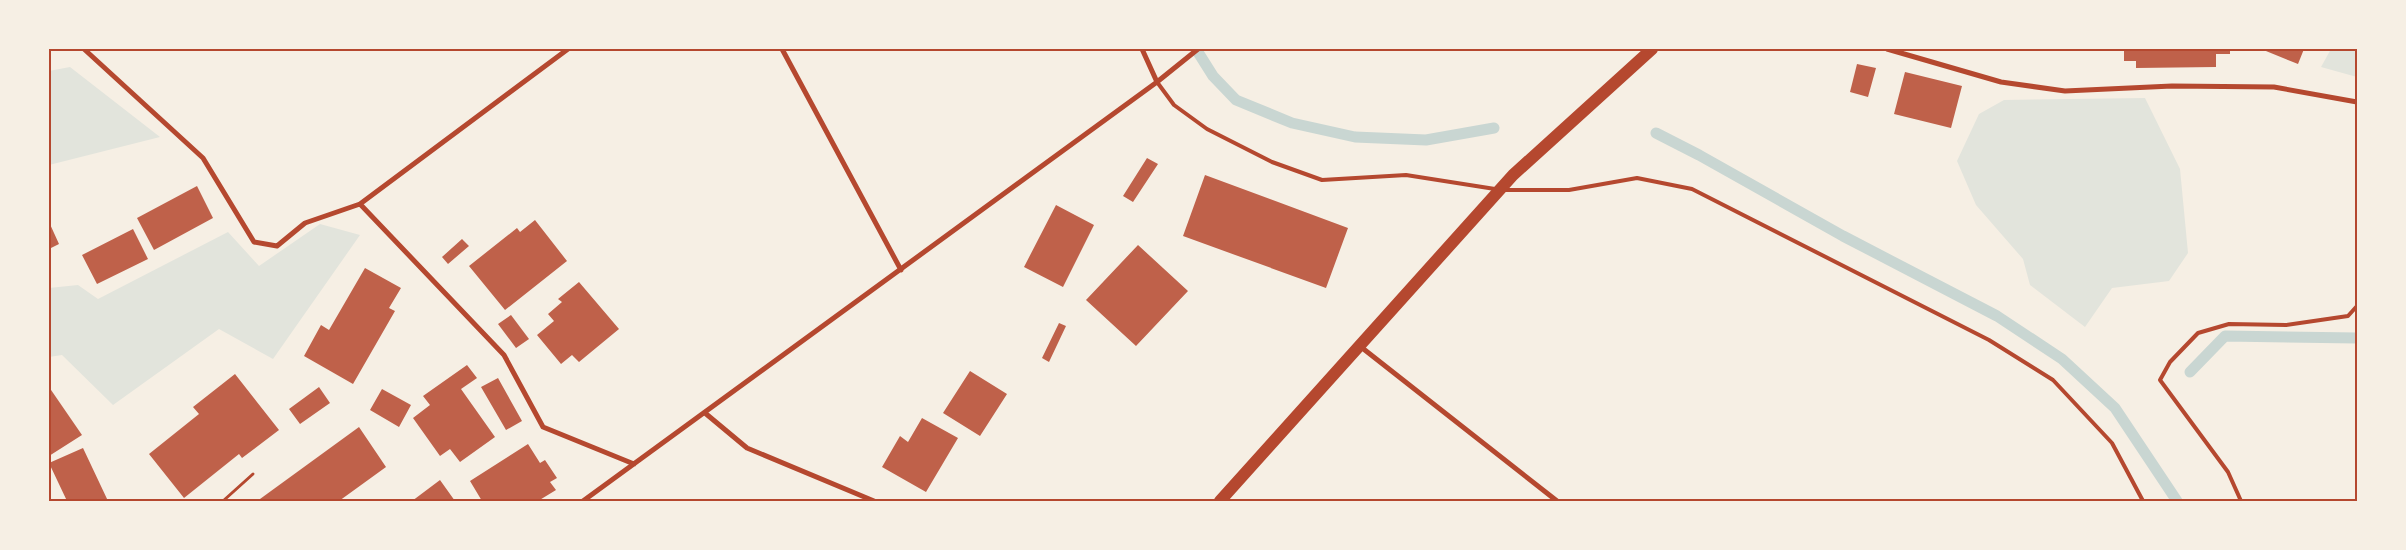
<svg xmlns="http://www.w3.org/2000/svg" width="2406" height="550" font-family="Manrope,sans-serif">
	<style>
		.green { fill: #e2e4dc }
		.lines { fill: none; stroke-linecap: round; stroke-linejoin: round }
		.stream { stroke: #c9d6d2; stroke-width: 11 }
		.building { fill: #bf614a }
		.path { stroke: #b5482f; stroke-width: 3 }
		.service { stroke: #b5482f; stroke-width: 4 }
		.minor { stroke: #b5482f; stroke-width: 5 }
		.primary { stroke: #b5482f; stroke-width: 12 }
		.neatline { fill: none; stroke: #b5482f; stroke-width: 2 }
	</style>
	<rect width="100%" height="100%" fill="#f6efe4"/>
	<path class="green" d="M 2331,49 L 2357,49 L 2357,77 L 2321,67 Z
		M 70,67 L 160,137 L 49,165 L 49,71 Z
		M 2145,98 L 2180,169 L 2188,253 L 2169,281 L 2112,288 L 2085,327 L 2030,285 L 2023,259 L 1976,205 L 1957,161 L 1979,114 L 2004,100 Z
		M 320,224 L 360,235 L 273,359 L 219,329 L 113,405 L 62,355 L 49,357 L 49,288 L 78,285 L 98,299 L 228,232 L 259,266 Z"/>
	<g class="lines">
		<path class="stream" d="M 1196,49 L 1213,76 L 1236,100 L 1292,123 L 1355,137 L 1426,140 L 1494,128
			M 1656,133 L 1699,155 L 1843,236 L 1997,316 L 2062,359 L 2115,408 L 2177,501
			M 2190,372 L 2225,336 L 2357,338"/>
	</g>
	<path class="building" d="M 2124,49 L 2230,49 L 2230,54 L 2216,54 L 2216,67 L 2136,68 L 2136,61 L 2124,61 Z
		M 2261,49 L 2304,49 L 2298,64 Z
		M 1857,64 L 1876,68 L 1868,97 L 1850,92 Z
		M 1905,72 L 1962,86 L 1951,128 L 1894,114 Z
		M 1147,158 L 1158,164 L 1133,202 L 1123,196 Z
		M 1205,175 L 1348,228 L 1326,288 L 1183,236 Z
		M 197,186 L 213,218 L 154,250 L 137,218 Z
		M 1056,205 L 1094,225 L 1063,287 L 1024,267 Z
		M 535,220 L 567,261 L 505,310 L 469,266 L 517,228 L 520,232 Z
		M 49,222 L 59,244 L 49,249 Z
		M 133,229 L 148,259 L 97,284 L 82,255 Z
		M 462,239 L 469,246 L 448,264 L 442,257 Z
		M 1138,245 L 1188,291 L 1136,346 L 1086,300 Z
		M 365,268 L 401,288 L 389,308 L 395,311 L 353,384 L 304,356 L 321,325 L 329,330 Z
		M 579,282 L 619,329 L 579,362 L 572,355 L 561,364 L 537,335 L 554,321 L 548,314 L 562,302 L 558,299 Z
		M 511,315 L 529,339 L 516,348 L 498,324 Z
		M 1059,323 L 1066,326 L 1049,362 L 1042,358 Z
		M 467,365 L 477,378 L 461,389 L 495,437 L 460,462 L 450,449 L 440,456 L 413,418 L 430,405 L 423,396 Z
		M 970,371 L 1007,394 L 980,436 L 943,413 Z
		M 235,374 L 279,430 L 242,458 L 239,454 L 184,498 L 149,454 L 199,414 L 193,407 Z
		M 498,378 L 522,421 L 506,430 L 481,387 Z
		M 49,387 L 82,435 L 49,456 Z
		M 319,387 L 330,403 L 300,424 L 289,409 Z
		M 382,389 L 411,405 L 399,427 L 370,410 Z
		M 922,418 L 958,438 L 926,492 L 882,467 L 900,436 L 908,442 Z
		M 359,427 L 386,467 L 339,501 L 262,501 L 260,499 Z
		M 528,444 L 540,463 L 545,460 L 557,478 L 550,482 L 556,490 L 538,501 L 482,501 L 470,481 Z
		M 83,448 L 108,501 L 67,501 L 49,463 Z
		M 440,480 L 455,501 L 412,501 Z"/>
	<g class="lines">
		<path class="path" d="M 223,501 L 253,474"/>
		<path class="service" d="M 1157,82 L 1174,105 L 1207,129 L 1272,162 L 1322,180 L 1406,175 L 1495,189
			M 1505,190 L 1569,190 L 1637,178 L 1692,189 L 1989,340 L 2053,380 L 2112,443 L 2143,501
			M 2241,501 L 2228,472 L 2160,380 L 2170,362 L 2198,333 L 2229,324 L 2286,325 L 2348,316 L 2357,306"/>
		<path class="minor" d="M 84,49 L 203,158 L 254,242 L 277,246 L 305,223 L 360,204 L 568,49
			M 782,49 L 901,270
			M 1142,49 L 1157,82
			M 1887,49 L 2001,82 L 2065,91 L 2172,86 L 2274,87 L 2357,102
			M 360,204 L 504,355 L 543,427 L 634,464
			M 1361,347 L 1557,501
			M 705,413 L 747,448 L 874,501
			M 583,501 L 1157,82 L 1198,49"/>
		<path class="primary" d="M 1220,501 L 1513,175 L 1652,49"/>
	</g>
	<rect width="2406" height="550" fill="none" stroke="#f6efe4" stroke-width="100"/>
	<rect x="50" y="50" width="2306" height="450" class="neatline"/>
</svg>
